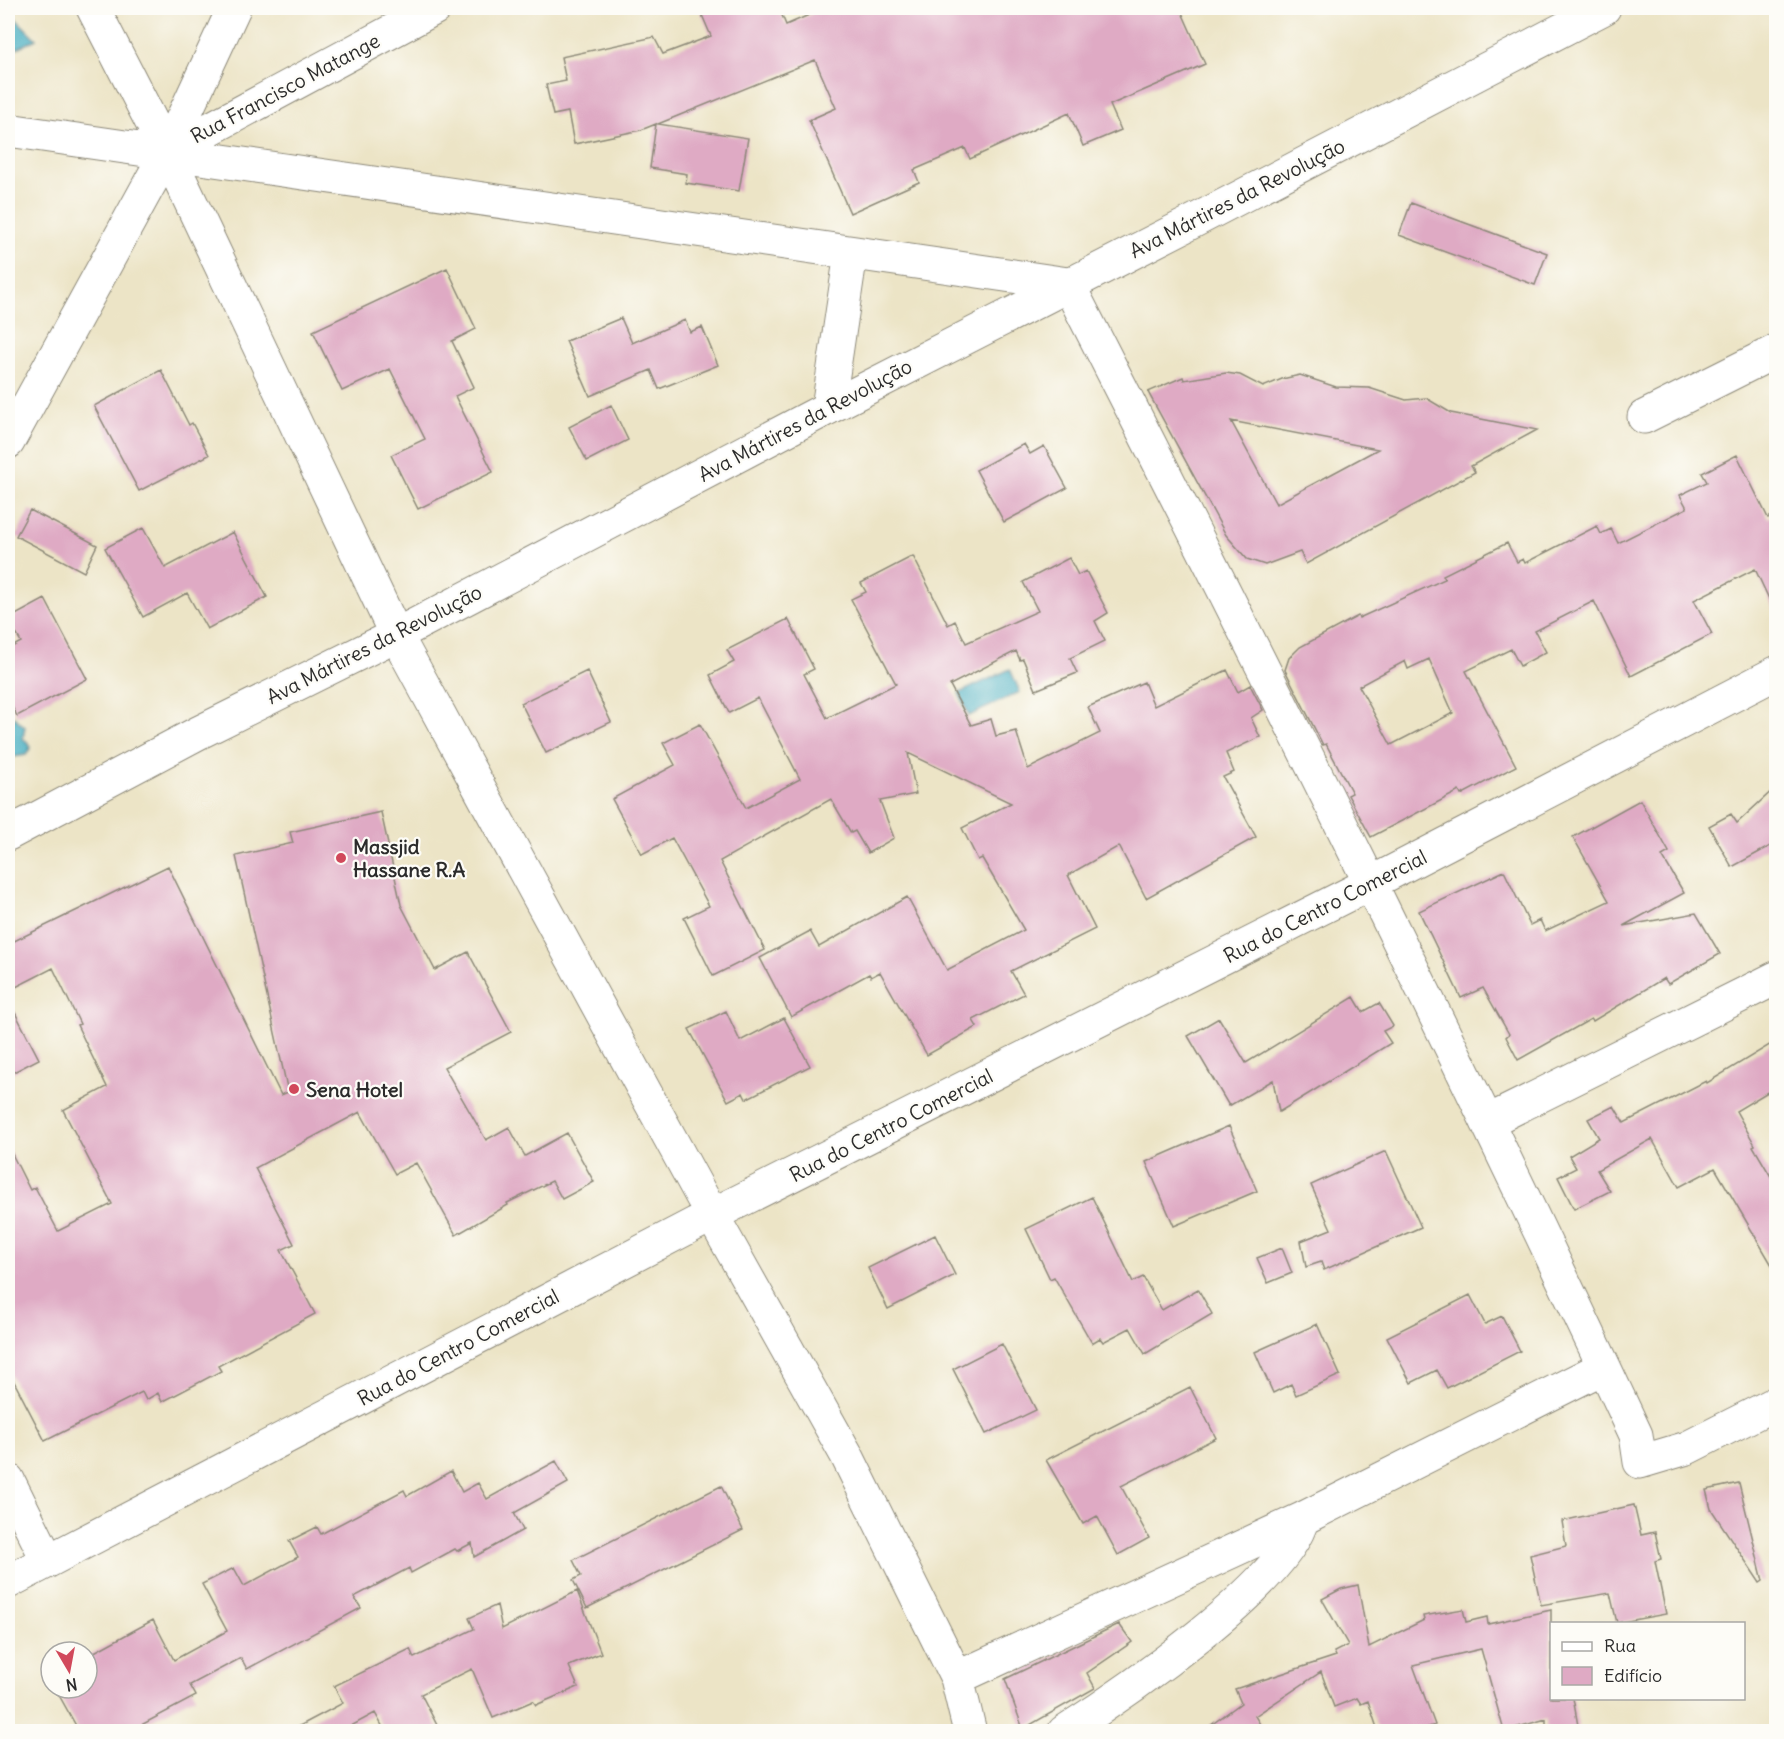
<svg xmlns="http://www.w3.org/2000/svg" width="1784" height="1739" font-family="Delius,sans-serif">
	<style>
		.water { fill: #40abbf; stroke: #366b75; stroke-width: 1.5 }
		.building { fill: #dfaac4; fill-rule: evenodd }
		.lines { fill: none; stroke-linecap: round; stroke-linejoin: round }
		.minor-casing { stroke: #8c8878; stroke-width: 35 }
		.tertiary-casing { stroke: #8c8878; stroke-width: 35 }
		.minor { stroke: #fff; stroke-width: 33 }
		.tertiary { stroke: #fff; stroke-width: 33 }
		.poi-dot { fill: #d1495b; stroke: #fdfcf7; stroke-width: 2 }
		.labels { text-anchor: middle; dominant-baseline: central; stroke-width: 4.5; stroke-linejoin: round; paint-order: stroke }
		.street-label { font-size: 20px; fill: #2b2b2b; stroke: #fdfcf7 }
		.poi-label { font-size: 20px; font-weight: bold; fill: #2b2b2b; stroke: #fdfcf7; text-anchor: start }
	</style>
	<rect width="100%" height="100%" fill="#fdfcf7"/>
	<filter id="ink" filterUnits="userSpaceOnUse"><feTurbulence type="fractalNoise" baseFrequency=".0167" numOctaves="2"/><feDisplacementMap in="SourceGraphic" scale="12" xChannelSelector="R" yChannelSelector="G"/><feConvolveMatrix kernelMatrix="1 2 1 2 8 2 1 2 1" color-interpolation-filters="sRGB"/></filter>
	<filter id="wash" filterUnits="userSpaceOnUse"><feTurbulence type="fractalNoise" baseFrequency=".008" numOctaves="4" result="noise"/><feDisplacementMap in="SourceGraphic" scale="24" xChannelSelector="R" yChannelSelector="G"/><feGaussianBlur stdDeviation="1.35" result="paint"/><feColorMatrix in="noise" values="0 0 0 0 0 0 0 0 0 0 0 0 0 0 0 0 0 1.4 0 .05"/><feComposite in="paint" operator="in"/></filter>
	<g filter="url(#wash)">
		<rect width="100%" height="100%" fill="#ece4c6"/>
		<path class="water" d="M 8,16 L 13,16 L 36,39 L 8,53 Z
			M 1010,669 L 1020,692 L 969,716 L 959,693 Z
			M 8,716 L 14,717 L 25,727 L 23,738 L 31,747 L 26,755 L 14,757 L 8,753 Z"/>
		<g id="blocks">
			<path class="building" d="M 699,8 L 779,8 L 786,25 L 825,8 L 1180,8 L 1205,64 L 1110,105 L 1121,130 L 1083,146 L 1069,113 L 970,159 L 965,148 L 914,170 L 919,182 L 850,213 L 809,120 L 836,108 L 815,60 L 658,124 L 748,138 L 739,191 L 686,183 L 687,174 L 650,168 L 656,124 L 641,130 L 574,144 L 568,112 L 553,115 L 546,85 L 566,81 L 561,57 L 654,37 L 663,54 L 711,36 Z
				M 1411,203 L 1547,253 L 1535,285 L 1399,235 Z
				M 447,268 L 476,329 L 452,341 L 474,387 L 455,396 L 493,472 L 418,509 L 391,455 L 425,439 L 390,369 L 342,391 L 313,331 Z
				M 621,318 L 632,343 L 685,320 L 690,332 L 702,327 L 718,365 L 659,389 L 651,370 L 590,396 L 566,341 Z
				M 161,370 L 189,425 L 192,423 L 209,455 L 139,491 L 94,406 Z
				M 1226,373 L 1240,375 L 1263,387 L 1282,379 L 1300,375 L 1336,387 L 1369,388 L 1406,400 L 1426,398 L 1451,413 L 1537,430 L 1471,466 L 1475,472 L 1306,564 L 1300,552 L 1265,565 L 1247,559 L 1226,535 L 1148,392 L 1183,377 L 1184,380 ZM 1231,421 L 1378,449 L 1276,504 Z
				M 611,405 L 628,440 L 587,461 L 569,427 Z
				M 1024,444 L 1030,454 L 1044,446 L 1067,488 L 1004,522 L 976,470 Z
				M 1737,455 L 1768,518 L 1776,514 L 1776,614 L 1755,569 L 1694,600 L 1712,634 L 1631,676 L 1594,601 L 1535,631 L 1546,652 L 1520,666 L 1511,649 L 1466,671 L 1516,766 L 1461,795 L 1459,791 L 1371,837 L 1348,795 L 1352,793 L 1326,744 L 1323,745 L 1285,670 L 1289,658 L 1300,647 L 1358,616 L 1359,618 L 1445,579 L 1443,575 L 1507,543 L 1517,562 L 1523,559 L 1525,563 L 1597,526 L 1601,534 L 1611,529 L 1618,543 L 1687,508 L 1680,495 L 1707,482 L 1702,473 ZM 1429,659 L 1453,713 L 1391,745 L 1359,686 L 1405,661 L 1408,669 Z
				M 30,510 L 97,545 L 84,572 L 16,536 Z
				M 143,528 L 165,568 L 233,532 L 267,597 L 207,629 L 187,593 L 143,617 L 105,548 Z
				M 913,556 L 948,625 L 955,621 L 966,643 L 1038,611 L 1023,582 L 1069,558 L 1078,575 L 1086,571 L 1108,613 L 1095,621 L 1105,641 L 1070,658 L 1077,673 L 1036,690 L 1023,659 L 1020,660 L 1016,651 L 950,685 L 971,725 L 991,719 L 996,736 L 1016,731 L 1028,769 L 1100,733 L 1088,707 L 1144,682 L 1154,706 L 1227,670 L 1238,692 L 1250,685 L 1263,710 L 1251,718 L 1260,737 L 1226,753 L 1234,772 L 1223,777 L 1256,837 L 1146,898 L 1119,846 L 1068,875 L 1095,929 L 1011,971 L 1024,994 L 973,1020 L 977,1027 L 927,1055 L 880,972 L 871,977 L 869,974 L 791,1017 L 760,958 L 810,931 L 819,947 L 907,897 L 947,970 L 1024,930 L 982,858 L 978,860 L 962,828 L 1011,803 L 908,753 L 916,794 L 880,801 L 894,838 L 868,853 L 855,831 L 851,833 L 831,799 L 720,861 L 765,950 L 713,976 L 684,918 L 709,906 L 672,838 L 642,854 L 612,799 L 675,765 L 663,743 L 700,724 L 746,808 L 800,779 L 758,698 L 729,713 L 710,675 L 734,662 L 727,650 L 788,619 L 814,669 L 804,674 L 827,718 L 896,684 L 851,599 L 866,592 L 861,583 Z
				M 45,599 L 87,679 L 17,716 L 8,699 L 8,649 L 21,642 L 8,619 Z
				M 587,671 L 611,722 L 546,753 L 521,703 Z
				M 1776,787 L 1776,843 L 1732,867 L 1709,826 L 1731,814 L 1737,823 Z
				M 1640,800 L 1669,852 L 1662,856 L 1684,893 L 1623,926 L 1696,913 L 1720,954 L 1668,984 L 1664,978 L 1593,1021 L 1591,1019 L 1518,1060 L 1506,1037 L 1509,1034 L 1483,988 L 1461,998 L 1419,911 L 1504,871 L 1530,925 L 1540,920 L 1545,931 L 1609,901 L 1573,837 Z
				M 381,812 L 401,905 L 435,970 L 468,952 L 511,1032 L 444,1067 L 486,1140 L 509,1127 L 525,1156 L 567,1133 L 594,1182 L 562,1199 L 552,1181 L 507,1203 L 508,1205 L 456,1235 L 416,1163 L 395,1174 L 360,1112 L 255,1168 L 294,1244 L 281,1250 L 315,1314 L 218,1366 L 221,1371 L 162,1402 L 158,1393 L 146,1400 L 142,1392 L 45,1441 L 8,1370 L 8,1146 L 30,1190 L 35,1187 L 58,1231 L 112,1204 L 63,1110 L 107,1087 L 77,1025 L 80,1024 L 53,968 L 8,991 L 8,944 L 168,866 L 281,1095 L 288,1092 L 236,856 L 293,843 L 290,832 Z
				M 1354,997 L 1363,1012 L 1379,1003 L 1393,1026 L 1383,1031 L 1391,1043 L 1279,1112 L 1273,1080 L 1229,1106 L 1188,1036 L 1219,1018 L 1246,1063 Z
				M 8,999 L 39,1059 L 8,1075 Z
				M 726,1011 L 740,1041 L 784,1018 L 810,1066 L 746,1099 L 743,1093 L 728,1101 L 689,1029 Z
				M 1776,1041 L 1776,1087 L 1736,1111 L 1755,1145 L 1753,1146 L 1776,1185 L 1776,1272 L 1715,1168 L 1679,1187 L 1652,1139 L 1597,1170 L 1610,1191 L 1574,1209 L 1558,1177 L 1576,1168 L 1569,1156 L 1599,1138 L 1588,1119 L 1614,1106 L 1624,1123 L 1706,1081 L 1707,1083 Z
				M 1229,1126 L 1257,1191 L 1174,1226 L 1146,1162 Z
				M 1386,1151 L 1421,1227 L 1324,1270 L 1321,1262 L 1306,1267 L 1301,1241 L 1331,1229 L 1311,1185 Z
				M 1092,1197 L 1133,1282 L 1143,1277 L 1162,1310 L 1198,1289 L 1212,1314 L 1145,1354 L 1130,1328 L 1103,1342 L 1100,1338 L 1092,1343 L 1054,1277 L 1050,1279 L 1026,1229 Z
				M 935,1235 L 955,1275 L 888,1309 L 868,1268 Z
				M 1282,1248 L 1292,1273 L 1268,1283 L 1257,1258 Z
				M 1470,1295 L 1485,1324 L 1502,1316 L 1520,1351 L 1447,1388 L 1437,1370 L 1411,1383 L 1387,1337 Z
				M 1317,1324 L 1340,1375 L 1296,1395 L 1291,1384 L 1273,1393 L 1255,1352 Z
				M 1002,1344 L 1036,1410 L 986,1434 L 953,1369 Z
				M 1190,1387 L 1216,1438 L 1121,1486 L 1149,1538 L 1118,1555 L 1097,1516 L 1083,1524 L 1046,1460 Z
				M 556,1461 L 568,1483 L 514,1513 L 523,1530 L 474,1557 L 472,1543 L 457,1551 L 455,1549 L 411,1573 L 409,1568 L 354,1597 L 361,1608 L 247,1669 L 241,1658 L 190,1685 L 196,1696 L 130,1731 L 79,1731 L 55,1688 L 87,1688 L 87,1656 L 153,1620 L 174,1660 L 227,1631 L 202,1584 L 234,1568 L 244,1586 L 298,1557 L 289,1541 L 317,1527 L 321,1534 L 404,1490 L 407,1496 L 451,1471 L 462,1492 L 478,1483 L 487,1499 Z
				M 1739,1483 L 1763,1581 L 1760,1583 L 1711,1509 L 1706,1490 Z
				M 721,1486 L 743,1530 L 587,1608 L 573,1580 L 581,1576 L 573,1560 Z
				M 1634,1505 L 1641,1535 L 1655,1532 L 1661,1559 L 1655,1561 L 1666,1614 L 1617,1623 L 1610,1593 L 1541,1605 L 1530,1555 L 1566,1546 L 1562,1521 Z
				M 1358,1585 L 1369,1647 L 1424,1620 L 1423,1616 L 1463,1609 L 1466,1622 L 1487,1617 L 1488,1624 L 1551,1610 L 1551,1698 L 1573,1698 L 1579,1731 L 1548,1731 L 1548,1728 L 1546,1728 L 1546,1719 L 1504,1731 L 1481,1649 L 1413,1665 L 1435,1725 L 1417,1731 L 1378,1731 L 1368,1701 L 1361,1704 L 1357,1698 L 1334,1707 L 1321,1672 L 1255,1716 L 1264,1731 L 1203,1731 L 1241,1703 L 1235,1689 L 1336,1656 L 1334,1652 L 1348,1645 L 1322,1599 L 1341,1589 Z
				M 577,1591 L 601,1653 L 569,1666 L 578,1687 L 536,1705 L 533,1701 L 493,1718 L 472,1669 L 421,1694 L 440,1731 L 385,1731 L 375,1713 L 342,1731 L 290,1731 L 343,1703 L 334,1686 L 410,1649 L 414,1658 L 474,1629 L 469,1618 L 497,1605 L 502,1629 Z
				M 1119,1624 L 1132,1642 L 1087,1673 L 1095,1688 L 1023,1729 L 1005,1679 Z"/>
		</g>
	</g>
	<g filter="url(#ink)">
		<use href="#blocks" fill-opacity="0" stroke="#8c8878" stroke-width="1.5"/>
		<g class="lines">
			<defs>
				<path id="minor" d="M 93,8 L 167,152 L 396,635 L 712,1215 L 846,1454 L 957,1678 L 1302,1519 L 1604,1367
					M 8,130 L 1068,284 C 1263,665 1455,1047 1636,1435 L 1640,1462 L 1687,1448 L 1776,1403
					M 167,152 L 435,8
					M 828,408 L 851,253
					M 1644,417 L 1776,351
					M 8,442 L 167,152 L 234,8
					M 1487,1122 L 1776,978
					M 8,1480 L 48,1561
					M 8,1582 L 712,1215 L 1371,883 L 1776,673
					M 957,1678 L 970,1732
					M 1064,1732 C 1119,1697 1289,1581 1302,1519"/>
				<path id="tertiary" d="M 8,834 L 198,733 L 396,635 L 828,408 L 1196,220 L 1604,8"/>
			</defs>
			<use href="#minor" class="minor-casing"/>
			<use href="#tertiary" class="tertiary-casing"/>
			<use href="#minor" class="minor"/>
			<use href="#tertiary" class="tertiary"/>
		</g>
	</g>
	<g class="poi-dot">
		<circle cx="341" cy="858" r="6"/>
		<circle cx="294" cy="1089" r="6"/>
	</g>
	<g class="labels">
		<g class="street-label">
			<text transform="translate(285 88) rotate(-28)">Rua Francisco Matange</text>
			<text transform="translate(1237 198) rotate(-27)">Ava Mártires da Revolução</text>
			<text transform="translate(805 420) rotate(-28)">Ava Mártires da Revolução</text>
			<text transform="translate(374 644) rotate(-27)">Ava Mártires da Revolução</text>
			<text transform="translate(1325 906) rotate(-27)">Rua do Centro Comercial</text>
			<text transform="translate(891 1125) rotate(-27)">Rua do Centro Comercial</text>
			<text transform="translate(458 1347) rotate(-28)">Rua do Centro Comercial</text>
		</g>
		<g class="poi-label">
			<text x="353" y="846">Massjid<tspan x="353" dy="23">Hassane R.A</tspan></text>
			<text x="306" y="1089">Sena Hotel</text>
		</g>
	</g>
	<rect width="1784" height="1739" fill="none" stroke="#fdfcf7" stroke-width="30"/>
	<rect x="1550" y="1622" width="195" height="78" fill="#fdfcf7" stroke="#a9a8a5" stroke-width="1.5"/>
	<rect x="1562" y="1642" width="30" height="9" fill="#ffffff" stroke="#a9a8a5" stroke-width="1.5"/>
	<text x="1604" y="1652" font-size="18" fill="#2b2b2b">Rua</text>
	<rect x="1562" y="1667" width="30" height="18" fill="#dfaac4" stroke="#a9a8a5" stroke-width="1.5"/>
	<text x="1604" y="1682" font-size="18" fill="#2b2b2b">Edifício</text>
	<g transform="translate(69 1670) rotate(170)"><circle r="28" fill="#fdfcf7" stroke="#a9a8a5" stroke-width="1.5"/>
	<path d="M0-4.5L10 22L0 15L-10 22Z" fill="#d1495b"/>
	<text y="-9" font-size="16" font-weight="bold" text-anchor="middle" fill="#2b2b2b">N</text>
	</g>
</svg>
